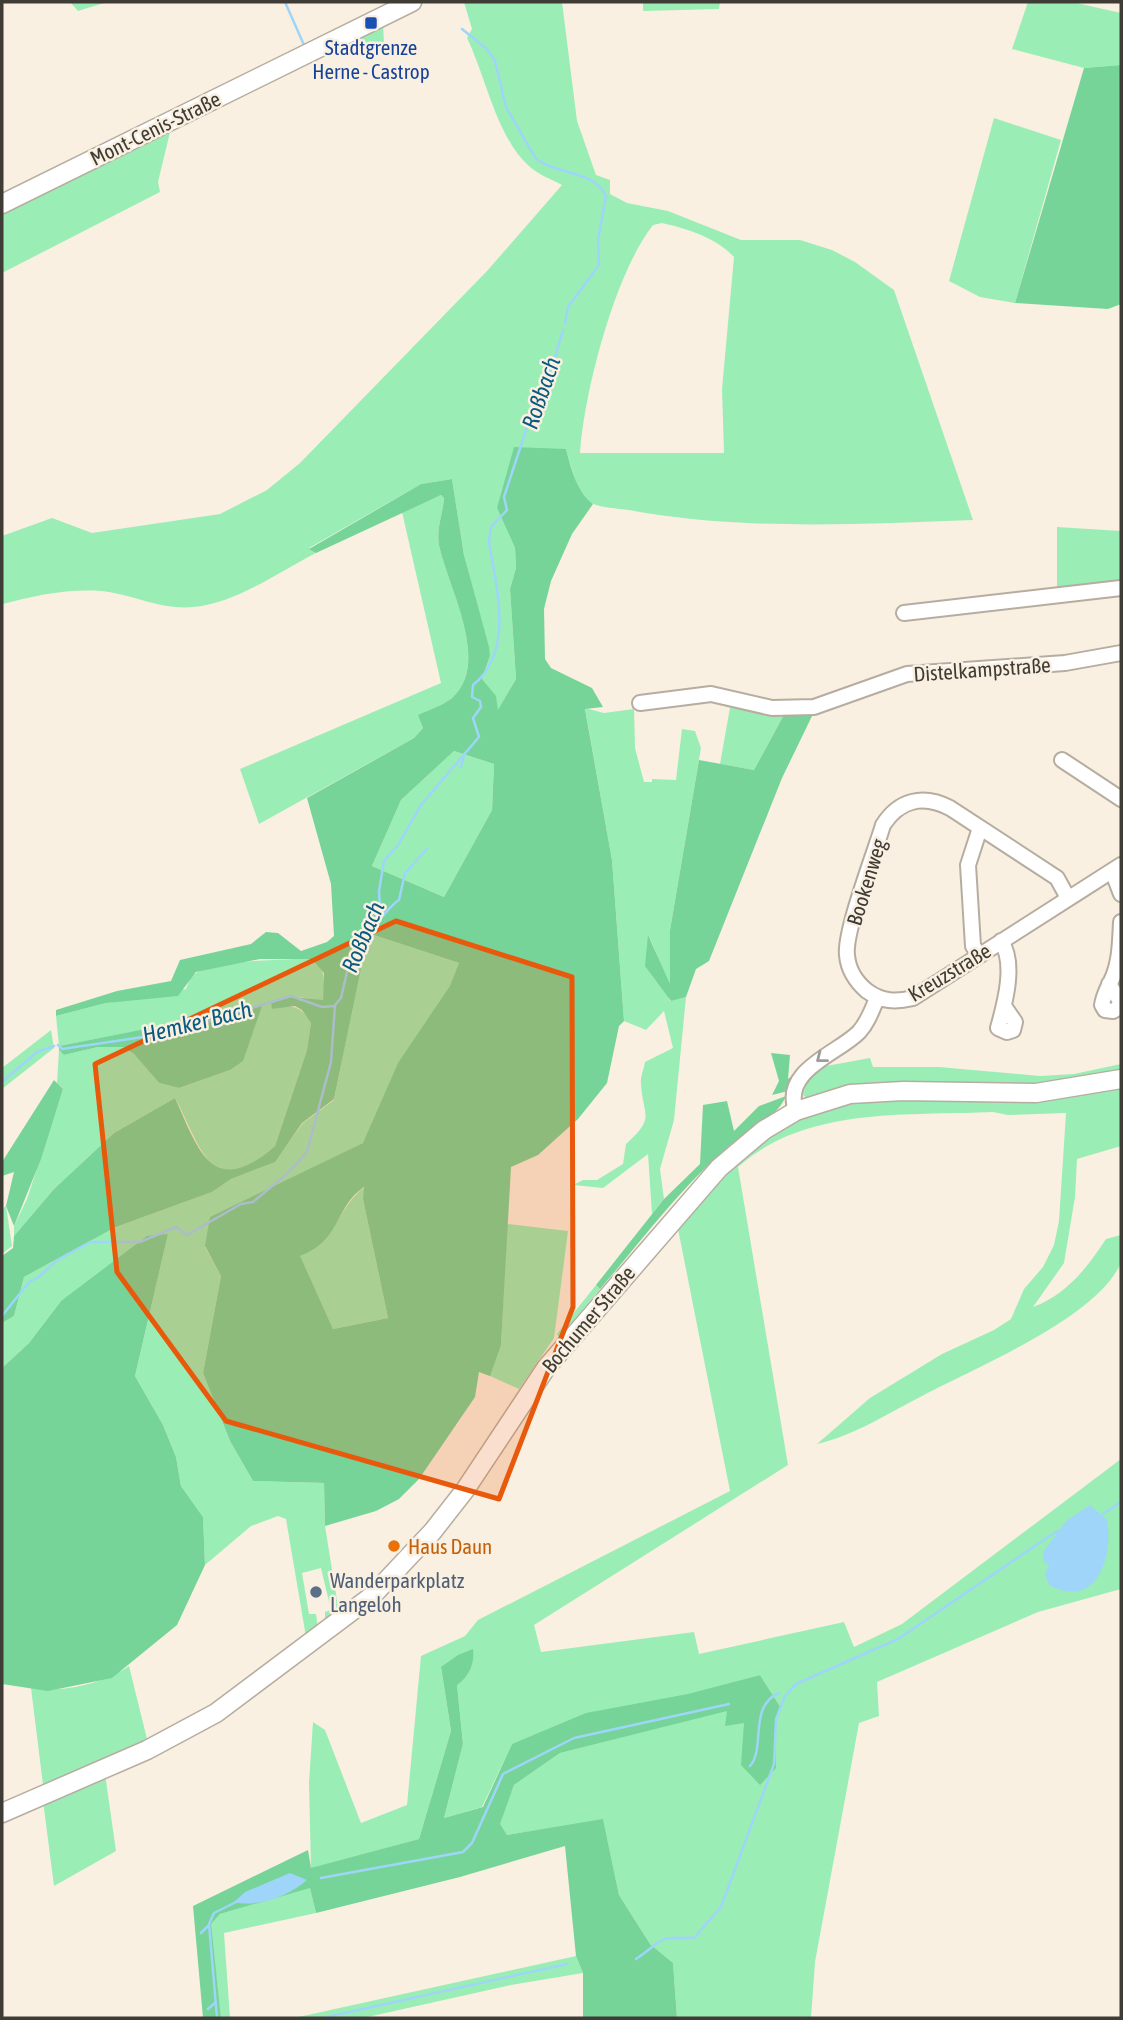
<svg xmlns="http://www.w3.org/2000/svg" width="1123" height="2020" font-family="'Asap Condensed',sans-serif">
	<style>
		.green { fill: #9bedb6; fill-rule: evenodd }
		.forest { fill: #76d498; fill-rule: evenodd }
		.water { fill: #9ed5f8 }
		.lines { fill: none; stroke-linecap: round; stroke-linejoin: round }
		.stream { stroke: #9ed5f8; stroke-width: 2.5 }
		.minor-casing { stroke: #b6ada0; stroke-width: 18 }
		.major-casing { stroke: #b6ada0; stroke-width: 21 }
		.minor { stroke: #fff; stroke-width: 14 }
		.major { stroke: #fff; stroke-width: 18 }
		.oneway { stroke: #9f9d9a }
		.marked { fill: #e8590c; fill-opacity: 0.2; stroke: #e8590c; stroke-width: 5; stroke-linejoin: round }
		.transit-dot { fill: #1a4fb4; stroke: #f9f0e1; stroke-width: 2.5 }
		.food-dot { fill: #e8710a; stroke: #f9f0e1; stroke-width: 2.5 }
		.service-dot { fill: #5c6f8a; stroke: #f9f0e1; stroke-width: 2.5 }
		.labels { text-anchor: middle; dominant-baseline: central; stroke-width: 5; stroke-linejoin: round; paint-order: stroke }
		.transit-label { font-size: 21px; fill: #164399; stroke: #f9f0e1 }
		.street-label { font-size: 21px; fill: #3f3b35; stroke: #f9f0e1 }
		.food-label { font-size: 21px; fill: #c56008; stroke: #f9f0e1; text-anchor: start }
		.service-label { font-size: 21px; fill: #4e5e75; stroke: #f9f0e1; text-anchor: start }
		.water-label { font-size: 23px; font-style: italic; fill: #085a7f; stroke: #f9f0e1 }
	</style>
	<rect width="100%" height="100%" fill="#f9f0e1"/>
	<path class="green" d="M 70,2 L 107,2 L 78,11 Z
		M 464,2 L 562,2 L 577,121 L 596,175 L 610,180 L 610,194 L 627,203 L 668,211 L 741,240 L 800,240 L 832,250 L 855,262 L 894,290 L 973,520 C 858,524 742,531 629,510 C 615,508 594,508 583,498 C 579,494 568,457 566,449 L 497,508 L 515,548 L 516,568 L 510,589 L 516,679 L 498,711 L 482,679 L 490,656 L 464,555 L 452,479 L 421,484 L 309,548 L 316,553 C 279,572 236,603 194,607 C 163,610 138,597 109,592 C 76,587 35,595 3,604 L 2,536 L 52,518 L 92,533 L 220,514 L 267,490 L 300,463 L 487,271 L 562,185 C 551,179 539,175 529,166 C 497,138 486,77 467,38 L 472,29 ZM 662,223 C 688,229 715,237 734,257 L 722,389 L 724,453 L 580,453 C 584,392 615,273 653,225 Z
		M 643,2 L 720,2 L 719,9 L 643,11 Z
		M 1028,2 L 1072,2 L 1121,13 L 1121,65 L 1084,68 L 1012,49 Z
		M 383,23 L 384,44 L 333,52 L 331,48 Z
		M 994,118 L 1061,140 L 1015,303 L 980,297 L 949,281 Z
		M 171,128 L 158,182 L 160,192 L 2,273 L 2,212 Z
		M 441,495 L 444,498 C 443,514 436,528 439,545 C 447,584 492,663 452,698 C 443,705 429,710 419,715 L 423,728 L 414,738 L 259,824 L 240,769 L 441,683 L 402,512 Z
		M 1057,527 L 1121,531 L 1121,584 L 1057,592 Z
		M 731,702 L 786,711 L 754,770 L 720,764 Z
		M 585,708 L 604,713 L 634,709 L 635,748 L 644,782 L 652,782 L 652,779 L 676,780 L 682,729 L 695,731 L 701,748 L 670,930 L 670,986 L 649,936 L 670,1001 L 686,997 L 674,1120 L 660,1169 L 664,1199 L 652,1214 L 648,1154 L 603,1188 L 573,1185 L 583,1180 L 597,1180 L 623,1164 L 626,1144 C 656,1117 643,1117 641,1084 C 640,1077 644,1069 645,1062 L 673,1048 L 664,1011 L 646,1030 L 624,1021 L 612,860 Z
		M 454,751 L 494,764 L 492,810 L 444,897 L 372,866 L 401,800 Z
		M 368,933 L 459,963 L 456,976 L 363,1143 L 276,1187 L 205,1247 L 221,1276 L 203,1373 L 230,1441 L 253,1481 L 324,1483 L 325,1526 L 339,1613 L 325,1619 L 325,1612 L 331,1610 L 321,1568 L 302,1573 L 309,1614 L 316,1614 L 318,1628 L 306,1637 L 286,1519 L 278,1516 L 251,1526 L 205,1565 L 203,1517 L 181,1486 L 176,1457 L 163,1425 L 135,1376 L 168,1234 L 61,1301 L 29,1343 L 2,1368 L 2,1323 L 14,1316 L 24,1277 L 116,1227 L 212,1192 L 231,1179 L 274,1162 L 303,1123 L 334,1100 L 360,968 L 352,966 C 355,952 362,944 368,933 Z
		M 306,958 C 328,962 324,984 323,1001 L 292,996 L 271,1003 L 273,1009 C 291,1004 301,1005 311,1023 L 307,1050 L 275,1146 C 209,1204 201,1145 175,1098 L 114,1133 L 54,1189 L 14,1236 L 14,1226 L 27,1199 L 63,1089 L 57,1083 L 59,1050 L 64,1055 L 98,1047 L 124,1047 L 134,1054 L 159,1083 L 179,1088 L 230,1070 L 261,1007 L 59,1046 L 56,1016 L 106,1003 L 186,989 C 188,984 190,978 195,974 C 213,959 281,961 306,958 Z
		M 51,1030 L 54,1048 L 2,1089 L 2,1068 Z
		M 870,1058 L 873,1067 L 939,1067 L 1040,1076 L 1074,1074 L 1121,1064 L 1121,1074 L 1058,1086 L 809,1100 L 803,1095 L 809,1076 L 824,1061 L 826,1066 Z
		M 1121,1084 L 1121,1146 L 1077,1159 L 1075,1197 L 1064,1263 L 1033,1307 C 1066,1295 1087,1268 1106,1239 L 1121,1235 C 1121,1244 1123,1259 1119,1267 C 1091,1320 977,1367 924,1395 C 888,1413 856,1435 817,1444 L 870,1398 L 942,1354 L 994,1330 L 1011,1319 L 1024,1289 L 1043,1267 L 1054,1245 L 1059,1221 L 1066,1113 L 1008,1115 L 993,1112 C 908,1116 806,1106 738,1167 L 788,1465 L 534,1625 L 541,1652 L 694,1632 L 699,1654 L 844,1622 L 854,1647 L 902,1624 L 1121,1459 L 1121,1589 L 1038,1612 L 877,1682 L 879,1716 L 859,1723 L 815,1962 L 811,2018 L 677,2018 L 673,1963 L 650,1944 L 619,1895 L 603,1820 L 507,1835 L 499,1824 L 514,1785 L 560,1753 L 727,1710 L 744,1723 L 745,1731 L 776,1768 L 775,1724 L 781,1708 L 760,1675 L 512,1744 L 482,1807 L 444,1818 L 463,1744 L 457,1685 L 441,1668 L 451,1731 L 419,1839 L 311,1869 L 309,1783 L 313,1722 L 325,1730 L 361,1823 L 407,1805 L 421,1656 L 465,1636 L 478,1620 L 730,1491 L 678,1229 L 729,1168 L 782,1126 L 841,1102 Z
		M 365,1187 L 363,1199 L 388,1318 L 333,1329 L 299,1256 C 333,1245 339,1205 365,1187 Z
		M 6,1206 L 12,1246 L 2,1254 L 2,1209 Z
		M 507,1224 L 568,1231 L 554,1338 L 519,1389 L 479,1371 L 501,1345 Z
		M 596,1285 L 600,1289 L 559,1338 L 557,1334 Z
		M 129,1666 L 147,1739 L 43,1785 L 31,1688 C 62,1693 103,1684 129,1666 Z
		M 105,1774 L 116,1851 L 54,1886 L 43,1801 Z
		M 310,1887 L 316,1913 L 224,1933 L 230,2018 L 221,2018 L 210,1924 L 220,1914 Z
		M 576,1956 L 583,1973 L 511,1985 L 363,2018 L 294,2018 Z"/>
	<path class="forest" d="M 1121,65 L 1121,304 L 1108,309 L 1015,303 L 1084,68 Z
		M 514,447 L 566,449 C 571,468 577,493 593,504 L 572,534 L 551,581 L 544,609 L 545,659 L 551,668 L 592,688 L 603,707 L 585,709 L 612,860 L 624,1021 L 619,1026 L 607,1083 L 578,1119 L 538,1155 L 511,1167 L 501,1345 L 490,1376 L 479,1372 L 475,1397 L 419,1479 L 399,1499 L 376,1511 L 325,1526 L 324,1483 L 253,1481 L 230,1441 L 203,1373 L 221,1276 L 205,1246 L 210,1217 L 363,1143 L 398,1063 L 450,986 L 459,963 L 368,933 C 361,944 354,952 352,966 L 361,968 L 334,1099 L 302,1123 L 275,1162 L 231,1179 L 212,1192 L 116,1227 L 24,1277 L 14,1316 L 2,1323 L 2,1256 L 13,1248 L 14,1236 L 54,1189 L 114,1133 L 175,1098 C 198,1149 212,1201 275,1146 L 307,1050 L 311,1023 L 302,1010 L 295,1006 L 272,1009 L 271,1003 L 291,997 L 323,1000 L 324,973 L 312,959 L 260,959 L 196,972 L 178,996 L 106,1003 L 56,1016 L 56,1010 L 117,991 L 171,981 L 180,960 L 251,944 L 266,932 L 278,933 L 301,951 L 327,942 L 334,936 L 331,884 L 307,798 L 414,738 L 423,728 L 418,715 C 429,710 443,705 452,698 C 492,663 447,585 439,545 C 436,528 443,514 444,498 L 441,495 L 316,553 L 309,549 L 421,484 L 452,479 L 464,555 L 489,647 L 490,656 L 482,679 L 496,696 L 498,710 L 516,679 L 510,589 L 516,568 L 515,548 L 497,508 ZM 454,751 L 494,764 L 492,810 L 444,897 L 372,866 L 401,800 ZM 364,1187 L 363,1199 L 388,1318 L 333,1329 L 300,1256 C 342,1240 334,1207 364,1187 Z
		M 786,711 L 813,714 L 782,778 L 709,961 L 696,969 L 686,997 L 671,1001 L 645,966 L 648,935 L 670,984 L 670,930 L 699,760 L 754,770 Z
		M 262,1006 L 243,1061 L 230,1070 L 179,1088 L 159,1083 L 134,1054 L 124,1047 L 98,1047 L 64,1055 L 59,1050 L 59,1046 Z
		M 771,1053 L 790,1055 L 788,1079 L 797,1072 L 788,1091 L 772,1095 L 779,1081 Z
		M 54,1080 L 63,1089 L 41,1159 L 14,1226 L 6,1206 L 14,1172 L 2,1176 L 2,1162 Z
		M 786,1096 C 777,1117 756,1124 739,1138 C 686,1180 644,1238 600,1289 L 596,1285 L 664,1199 L 700,1164 L 703,1105 L 727,1101 L 734,1131 L 759,1106 Z
		M 168,1234 L 135,1376 L 163,1425 L 176,1457 L 181,1486 L 203,1517 L 205,1565 L 177,1625 L 112,1678 L 48,1691 L 2,1684 L 2,1368 L 29,1343 L 61,1301 L 147,1236 Z
		M 473,1649 C 475,1663 469,1677 457,1685 L 463,1744 L 444,1818 L 483,1807 L 512,1744 L 586,1713 L 688,1694 L 760,1675 L 781,1708 L 775,1724 L 776,1768 L 760,1785 L 741,1765 L 744,1723 L 725,1726 L 727,1711 L 560,1753 L 514,1785 L 500,1824 L 507,1835 L 603,1819 L 619,1895 L 650,1944 L 673,1963 L 677,2018 L 583,2018 L 583,1973 L 576,1956 L 565,1846 L 460,1877 L 316,1913 L 310,1888 L 220,1914 L 211,1924 L 221,2018 L 203,2018 L 193,1906 L 308,1850 L 311,1868 L 419,1839 L 451,1731 L 441,1667 L 458,1655 Z"/>
	<path class="water" d="M 1090,1505 L 1107,1520 C 1114,1557 1096,1611 1049,1585 L 1045,1573 L 1049,1565 L 1044,1562 L 1043,1552 L 1066,1521 Z
		M 290,1873 L 307,1880 C 289,1896 258,1908 234,1902 L 245,1892 Z"/>
	<g class="lines">
		<path class="stream" d="M 285,2 L 304,45
			M 462,29 L 487,49 L 495,61 L 506,107 L 536,159 C 557,175 594,170 606,196 L 598,240 L 599,265 L 568,307 L 565,324
			M 335,50 L 383,45
			M 461,767 L 464,754
			M 371,926 C 383,919 388,907 399,900 L 405,873 L 427,849
			M 58,1045 L 62,1049 L 170,1033 L 291,996 L 322,1007 L 335,1006
			M 2,1082 L 37,1052 L 54,1046
			M 2,1316 L 29,1282 L 39,1277 L 56,1261 L 90,1242 L 140,1242 L 176,1227 L 187,1235 L 241,1204 L 253,1202 L 288,1173 L 307,1152 L 331,1062 L 335,1005 L 341,998 L 347,972 L 360,940 L 366,936 L 380,909 L 379,891 L 384,861 L 398,845 L 421,805 L 479,737 L 473,718 L 481,707 L 480,701 L 472,697 L 473,685 C 514,652 497,590 489,542 L 491,527 L 507,510 L 504,497 L 534,406 L 554,361 L 563,330
			M 1103,1514 L 1121,1502
			M 750,1766 C 766,1748 748,1706 779,1693
			M 321,1878 L 463,1852 L 472,1843 L 503,1774 L 574,1738 L 729,1704
			M 201,1933 L 208,1926
			M 636,1959 C 668,1937 654,1937 694,1938 L 721,1907 L 774,1764 L 776,1719 L 785,1696 L 796,1684 L 898,1639 L 1057,1531
			M 208,2009 L 216,2002
			M 217,2018 L 209,1924 L 214,1913 L 238,1901
			M 322,2018 L 567,1964"/>
		<defs>
			<path id="minor" d="M 904,613 L 1121,588
				M 640,703 L 711,694 L 772,708 L 814,707 L 907,674 L 1065,663 L 1121,653
				M 1062,760 L 1121,799
				M 1113,873 L 1121,894
				M 1068,898 L 1057,878 L 950,808 C 923,794 899,800 883,825 C 875,852 844,932 847,955 C 848,969 856,982 867,991 C 882,1002 896,1002 913,998 L 1121,865
				M 1001,941 C 1016,963 1005,1003 998,1028 L 1007,1032 L 1013,1030 L 1015,1022 L 1004,1006
				M 979,955 L 973,946 L 968,865 L 980,828
				M 1109,984 L 1120,1001 L 1118,1008 L 1113,1011 L 1105,1010 L 1102,1005 C 1104,993 1108,988 1112,979 C 1120,962 1120,941 1121,922
				M 796,1111 C 781,1070 839,1053 859,1032 C 868,1022 872,1010 877,998"/>
			<path id="major" d="M 2,204 L 412,2
				M 2,1813 L 147,1750 L 216,1713 L 372,1596 L 433,1531 L 465,1490 L 546,1368 L 719,1168 L 764,1130 L 796,1111 L 850,1094 L 903,1091 L 1036,1093 L 1121,1079"/>
		</defs>
		<use href="#minor" class="minor-casing"/>
		<use href="#major" class="major-casing"/>
		<use href="#minor" class="minor"/>
		<use href="#major" class="major"/>
	</g>
	<defs><path id="oneway-chevron" d="M-2-3.5L2.5 0L-2 3.5" fill="none" stroke-width="1.6" stroke-linecap="round" stroke-linejoin="round" transform="scale(1.75)"/></defs>
	<use class="oneway" href="#oneway-chevron" transform="translate(821 1058) rotate(142)"/>
	<path class="marked" d="M 396,921 L 572,977 L 573,1307 L 499,1499 L 226,1421 L 117,1272 L 95,1064 Z"/>
	<rect class="transit-dot" x="364" y="16" width="14" height="14" rx="3.5"/>
	<circle class="food-dot" cx="394" cy="1546" r="7"/>
	<circle class="service-dot" cx="316" cy="1592" r="7"/>
	<g class="labels">
		<g class="transit-label">
			<text x="371" y="47">Stadtgrenze<tspan x="371" dy="24">Herne - Castrop</tspan></text>
		</g>
		<g class="street-label">
			<text transform="translate(155 128) rotate(-26)">Mont-Cenis-Straße</text>
			<text transform="translate(982 669) rotate(-4)">Distelkampstraße</text>
			<text transform="translate(866 882) rotate(-73)">Bookenweg</text>
			<text transform="translate(949 972) rotate(-31)">Kreuzstraße</text>
			<text transform="translate(588 1319) rotate(-50)">Bochumer Straße</text>
		</g>
		<g class="food-label">
			<text x="408" y="1546">Haus Daun</text>
		</g>
		<g class="service-label">
			<text x="330" y="1580">Wanderparkplatz<tspan x="330" dy="24">Langeloh</tspan></text>
		</g>
		<g class="water-label">
			<text transform="translate(541 393) rotate(-71)">Roßbach</text>
			<text transform="translate(363 937) rotate(-67)">Roßbach</text>
			<text transform="translate(197 1022) rotate(-14)">Hemker Bach</text>
		</g>
	</g>
	<rect width="1123" height="2020" fill="none" stroke="#3f3b35" stroke-width="7"/>
</svg>
